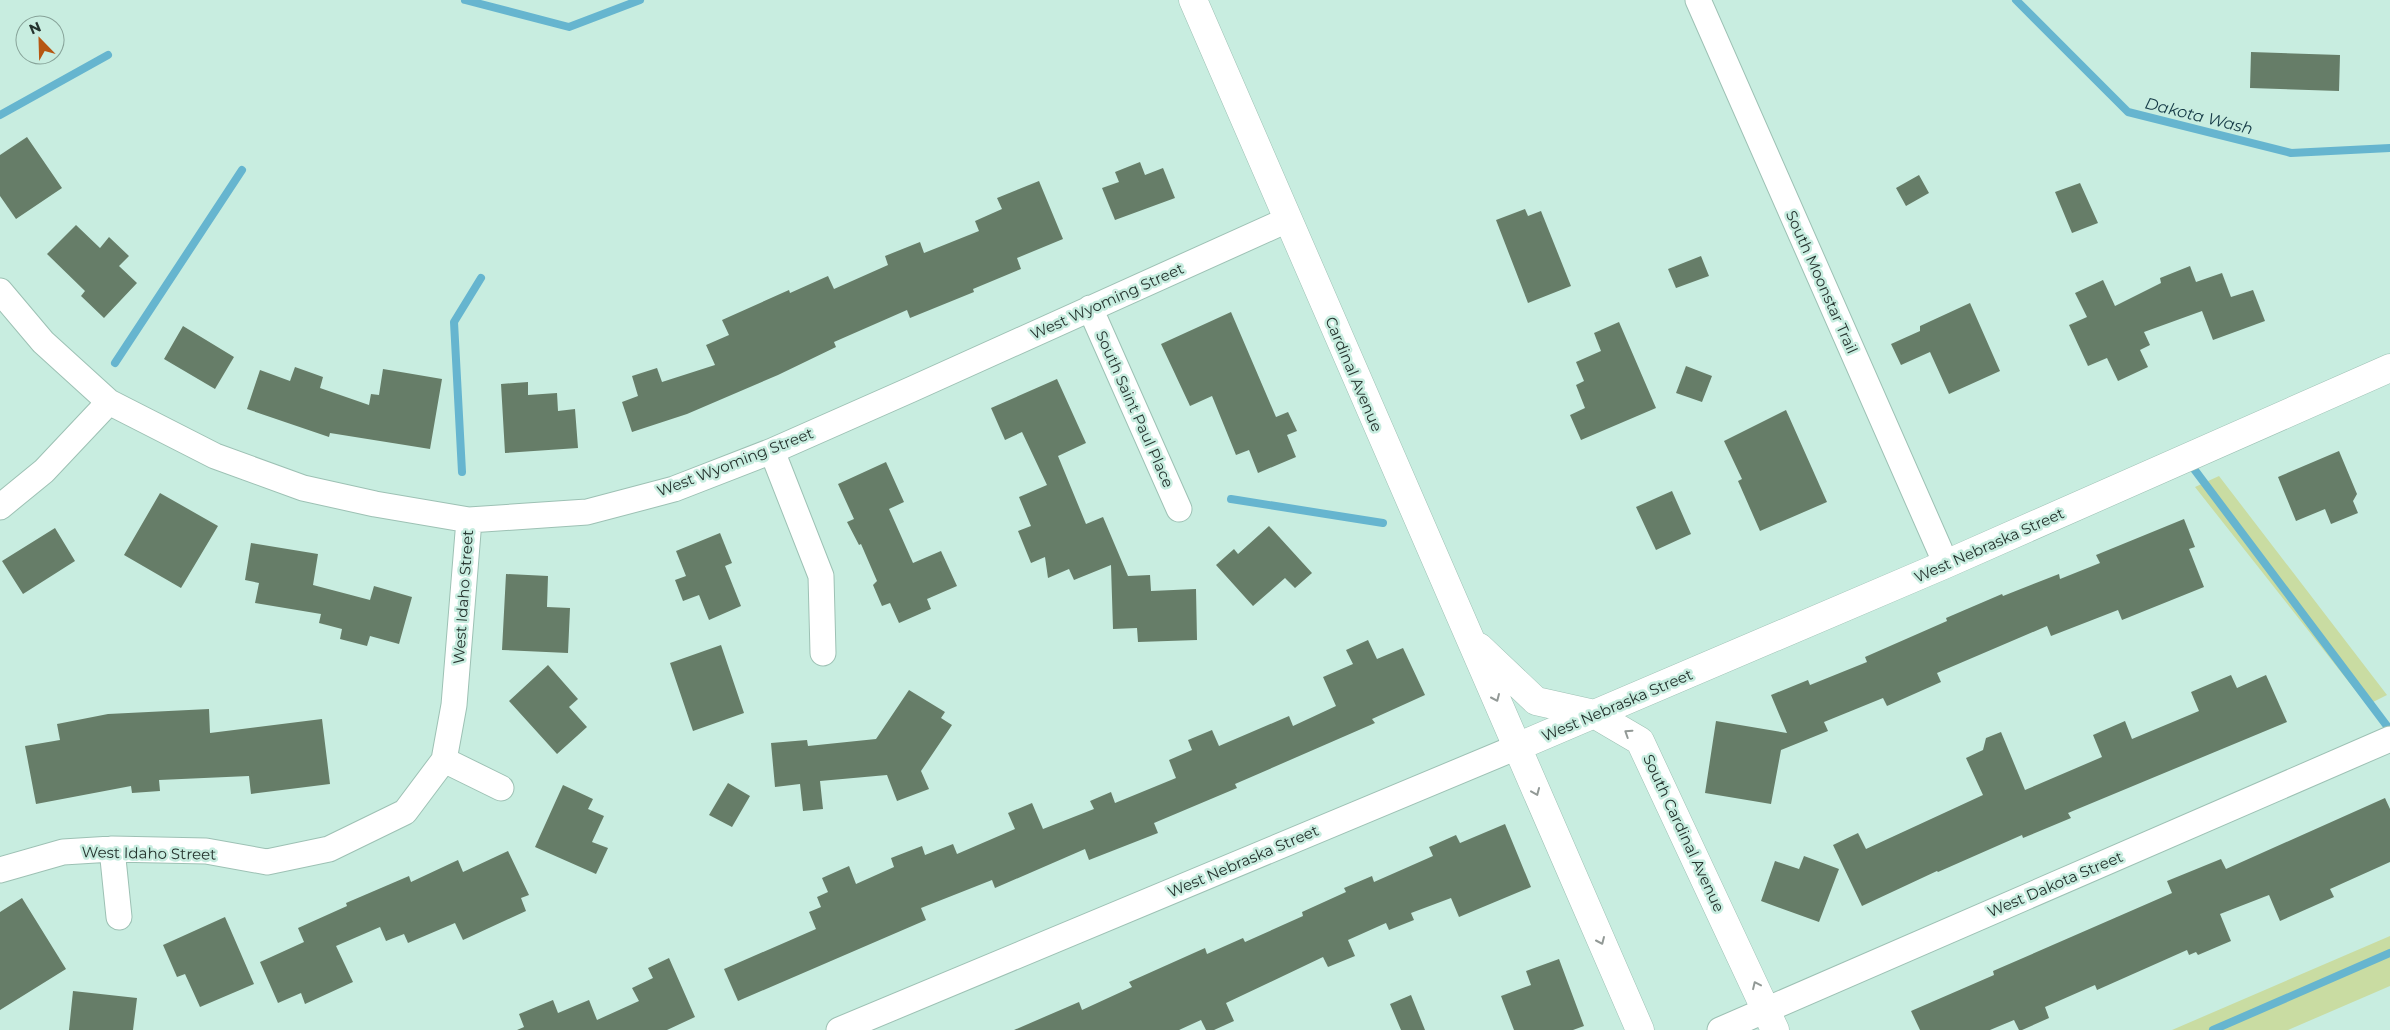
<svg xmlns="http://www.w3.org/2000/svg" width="2390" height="1030" font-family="Montserrat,sans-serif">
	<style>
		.green { fill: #c9dca2 }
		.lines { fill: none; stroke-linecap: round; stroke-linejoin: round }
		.stream { stroke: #66b5cf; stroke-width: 8 }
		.building { fill: #667d68 }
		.street-casing { stroke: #9dc1b4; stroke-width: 27 }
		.secondary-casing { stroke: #9dc1b4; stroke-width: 29 }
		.street { stroke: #fff; stroke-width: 25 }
		.secondary { stroke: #fff; stroke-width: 28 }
		.oneway { stroke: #929996 }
		.labels { text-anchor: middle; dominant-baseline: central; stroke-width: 5; stroke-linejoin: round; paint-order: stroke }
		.street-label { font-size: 15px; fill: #25332e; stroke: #c8ede0 }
		.water-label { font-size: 16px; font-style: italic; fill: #143945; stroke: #c8ede0 }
	</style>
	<rect width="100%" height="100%" fill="#c8ede0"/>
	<path class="green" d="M 2219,476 L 2387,695 L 2367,705 L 2195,487 Z
		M 2390,936 L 2390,986 L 2288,1030 L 2172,1030 Z"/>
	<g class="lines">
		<path class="stream" d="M 465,0 L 569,27 L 640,0
			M 2016,0 L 2128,112 L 2291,153 L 2390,148
			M 0,115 L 108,55
			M 115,363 L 242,170
			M 2191,465 L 2390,730
			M 462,472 L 454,322 L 481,278
			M 1231,499 L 1383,523
			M 2213,1030 L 2390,953"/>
	</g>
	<path class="building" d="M 2251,52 L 2340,55 L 2339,91 L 2250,88 Z
		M 27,137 L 62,188 L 16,219 L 0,196 L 0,155 Z
		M 1140,162 L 1145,175 L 1163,168 L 1175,198 L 1115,220 L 1102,188 L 1119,182 L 1115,172 Z
		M 1919,175 L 1929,193 L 1906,206 L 1896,188 Z
		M 1039,181 L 1063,239 L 1017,258 L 1021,269 L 973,289 L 974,292 L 910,318 L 907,310 L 834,342 L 836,347 L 778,375 L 687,414 L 632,432 L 622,402 L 638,396 L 632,376 L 657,368 L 662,382 L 715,365 L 706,345 L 729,335 L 722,320 L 789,290 L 790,293 L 828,276 L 834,289 L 888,265 L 885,256 L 920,242 L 924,253 L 979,231 L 975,221 L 1002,209 L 997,198 Z
		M 2080,183 L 2098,223 L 2072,233 L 2055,192 Z
		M 1525,209 L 1528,216 L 1541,211 L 1571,286 L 1528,303 L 1496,220 Z
		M 76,225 L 100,248 L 109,237 L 129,256 L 119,266 L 137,283 L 104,318 L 81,296 L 85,291 L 47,254 Z
		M 1701,256 L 1709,276 L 1676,288 L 1668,269 Z
		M 2190,266 L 2196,282 L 2222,273 L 2231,297 L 2253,290 L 2265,321 L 2213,340 L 2202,311 L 2144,332 L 2150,345 L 2140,350 L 2148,367 L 2118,381 L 2107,358 L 2088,366 L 2069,325 L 2087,317 L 2075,293 L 2103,280 L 2115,306 L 2161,283 L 2160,278 Z
		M 1970,303 L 2000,371 L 1949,394 L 1930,352 L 1901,365 L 1891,344 L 1920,331 L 1920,326 Z
		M 1231,312 L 1276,417 L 1288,412 L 1297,431 L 1287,435 L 1296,457 L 1258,473 L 1249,450 L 1236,455 L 1212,396 L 1190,406 L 1161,344 Z
		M 1619,322 L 1656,408 L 1581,440 L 1570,415 L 1585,408 L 1576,385 L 1584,381 L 1576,362 L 1601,351 L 1594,333 Z
		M 183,326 L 234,357 L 215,389 L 164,359 Z
		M 1686,366 L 1712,376 L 1702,402 L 1676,393 Z
		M 295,367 L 323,377 L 320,388 L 369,405 L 371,394 L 379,395 L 383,369 L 442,379 L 430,449 L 330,433 L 329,437 L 247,409 L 260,370 L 290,381 Z
		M 1057,379 L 1086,443 L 1058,456 L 1086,524 L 1103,517 L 1128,576 L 1150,575 L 1151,591 L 1196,589 L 1197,640 L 1138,642 L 1137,628 L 1113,629 L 1111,565 L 1074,580 L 1069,569 L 1048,578 L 1045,557 L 1031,563 L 1018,531 L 1031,526 L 1019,497 L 1047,485 L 1022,432 L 1005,440 L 991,408 Z
		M 528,382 L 528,395 L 557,393 L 558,411 L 575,409 L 578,448 L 505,453 L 501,384 Z
		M 1786,410 L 1827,502 L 1760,531 L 1738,481 L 1742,479 L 1724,441 Z
		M 2339,451 L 2357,494 L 2353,501 L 2358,513 L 2331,524 L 2325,509 L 2296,521 L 2278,477 Z
		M 886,462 L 904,502 L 889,509 L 913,563 L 941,551 L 957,586 L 927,599 L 931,609 L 899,623 L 890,603 L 882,606 L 873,585 L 877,581 L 861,544 L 859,545 L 847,522 L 854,519 L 838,484 Z
		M 1672,491 L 1691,534 L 1656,550 L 1636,507 Z
		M 160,493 L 218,526 L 181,588 L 124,555 Z
		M 2184,519 L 2195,547 L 2189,549 L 2204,587 L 2122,620 L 2118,610 L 2051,636 L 2047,626 L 1937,673 L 1941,682 L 1887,706 L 1883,698 L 1824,722 L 1828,731 L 1781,750 L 1771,804 L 1705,793 L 1716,721 L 1787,733 L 1771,695 L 1808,680 L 1810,685 L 1867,662 L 1865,657 L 1947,621 L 1946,618 L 2002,594 L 2003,596 L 2059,574 L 2060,579 L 2100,563 L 2096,555 Z
		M 1269,526 L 1312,573 L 1295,588 L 1285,578 L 1253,606 L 1216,565 L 1234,549 L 1238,554 Z
		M 55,528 L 75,561 L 23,594 L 2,561 Z
		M 720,533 L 732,563 L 725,566 L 741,606 L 709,620 L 699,595 L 683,601 L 675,580 L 686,576 L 676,551 Z
		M 251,543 L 318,554 L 313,585 L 370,600 L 374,586 L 412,597 L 399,644 L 370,636 L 367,646 L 340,639 L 342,629 L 319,623 L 321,614 L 255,603 L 259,583 L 245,580 Z
		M 506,574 L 548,576 L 547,607 L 570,608 L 568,653 L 502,650 Z
		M 1368,640 L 1377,659 L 1403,648 L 1425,695 L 1372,719 L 1375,723 L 1235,784 L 1237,788 L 1154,823 L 1158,833 L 1089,860 L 1085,849 L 995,888 L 992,880 L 921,908 L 926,920 L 738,1001 L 724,969 L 816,929 L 809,912 L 821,907 L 817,897 L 828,892 L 822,878 L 849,866 L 856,884 L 894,867 L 891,858 L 922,846 L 925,855 L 953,844 L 957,854 L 1015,829 L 1008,813 L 1032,803 L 1043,829 L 1094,809 L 1090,801 L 1111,792 L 1115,803 L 1176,778 L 1169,760 L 1192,750 L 1188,740 L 1212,730 L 1219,746 L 1289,716 L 1293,726 L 1336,706 L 1323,677 L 1353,664 L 1346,650 Z
		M 721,645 L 744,713 L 693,731 L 670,663 Z
		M 548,665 L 578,699 L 569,707 L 587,727 L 557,754 L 509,701 Z
		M 2231,675 L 2237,688 L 2266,675 L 2287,722 L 2068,813 L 2071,818 L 2023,838 L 2022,835 L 1938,872 L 1937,871 L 1862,906 L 1833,845 L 1858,833 L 1866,849 L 1983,795 L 1966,758 L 1983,750 L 1986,738 L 2001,732 L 2025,790 L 2102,757 L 2093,735 L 2125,721 L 2132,739 L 2199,711 L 2191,692 Z
		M 909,690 L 945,712 L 941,718 L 952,725 L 921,771 L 929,789 L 897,801 L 887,775 L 820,781 L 823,809 L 803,811 L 800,784 L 775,787 L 771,743 L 807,740 L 808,746 L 876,739 Z
		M 209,709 L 210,733 L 322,719 L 330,784 L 251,794 L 249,776 L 159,780 L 160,791 L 132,793 L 131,786 L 36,804 L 25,746 L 60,740 L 57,724 L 108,714 Z
		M 728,783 L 750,796 L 732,827 L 709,815 Z
		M 563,785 L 593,799 L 588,809 L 604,816 L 592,842 L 608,848 L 596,874 L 535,847 Z
		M 2385,798 L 2390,809 L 2390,862 L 2330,889 L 2334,897 L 2280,921 L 2269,895 L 2220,914 L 2231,941 L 2198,955 L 2196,952 L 2189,955 L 2187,950 L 2097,990 L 2095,985 L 2045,1007 L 2049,1018 L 2022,1030 L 2019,1030 L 2014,1020 L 1990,1030 L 1920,1030 L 1911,1011 L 1994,975 L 1993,971 L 2172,893 L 2167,881 L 2221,859 L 2226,869 Z
		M 1505,824 L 1531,887 L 1459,917 L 1451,898 L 1411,913 L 1414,920 L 1389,930 L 1386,923 L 1348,940 L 1355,956 L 1328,967 L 1323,957 L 1226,1003 L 1234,1021 L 1214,1030 L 1206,1030 L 1201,1020 L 1179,1030 L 1014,1030 L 1079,1002 L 1082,1010 L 1132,987 L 1129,982 L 1205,948 L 1207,954 L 1243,938 L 1245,942 L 1303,916 L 1302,912 L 1346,892 L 1344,888 L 1372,876 L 1374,882 L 1433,856 L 1429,847 L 1456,835 L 1460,843 Z
		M 508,851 L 529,895 L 521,898 L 526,911 L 463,940 L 455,923 L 408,943 L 404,934 L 386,941 L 380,927 L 336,946 L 353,982 L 305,1004 L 301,993 L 278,1003 L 260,962 L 304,942 L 298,928 L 347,906 L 346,903 L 409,876 L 411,882 L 458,860 L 463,872 Z
		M 1804,856 L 1839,869 L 1819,922 L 1761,901 L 1775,861 L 1799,869 Z
		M 22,898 L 66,969 L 0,1010 L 0,912 Z
		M 225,917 L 254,984 L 200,1007 L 185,974 L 177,977 L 163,945 Z
		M 669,958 L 695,1017 L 667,1030 L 517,1030 L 524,1027 L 519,1014 L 553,1000 L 558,1013 L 589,1000 L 597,1020 L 639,1001 L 632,988 L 653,978 L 648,968 Z
		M 1559,959 L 1584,1026 L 1573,1030 L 1514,1030 L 1501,996 L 1531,985 L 1526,971 Z
		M 73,991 L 137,998 L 133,1030 L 69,1030 Z
		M 1411,995 L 1425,1030 L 1401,1030 L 1390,1004 Z"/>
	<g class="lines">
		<defs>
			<path id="street" d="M 1698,0 L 1946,564
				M 0,291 L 43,342 L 109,402 L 215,456 L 303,488 L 375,504 L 469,520 L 587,512 L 674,489 L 772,451 L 910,390 L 1287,220
				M 1090,308 L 1179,509
				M 772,451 L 821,576 L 823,653
				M 0,507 L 44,471 L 109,402
				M 444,760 L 501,788
				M 112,849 L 119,917
				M 0,870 L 63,852 L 112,849 L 206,851 L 267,862 L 329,849 L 405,812 L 444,760 L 454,705 L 469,520
				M 839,1030 L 1517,747
				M 1720,1030 L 2390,739"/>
			<path id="secondary" d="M 1193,0 L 1640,1030
				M 1479,647 L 1536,701 L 1594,714 L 1640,741 L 1775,1030
				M 1517,747 L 1946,564 L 2390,368"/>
		</defs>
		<use href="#street" class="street-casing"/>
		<use href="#secondary" class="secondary-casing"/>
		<use href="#street" class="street"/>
		<use href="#secondary" class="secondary"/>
	</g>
	<defs><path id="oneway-chevron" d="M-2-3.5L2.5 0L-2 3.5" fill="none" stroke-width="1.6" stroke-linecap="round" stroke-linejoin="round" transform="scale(1.25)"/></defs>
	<g class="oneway">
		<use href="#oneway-chevron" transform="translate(1496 698) rotate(66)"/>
		<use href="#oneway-chevron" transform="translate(1628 733) rotate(-147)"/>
		<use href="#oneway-chevron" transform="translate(1536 792) rotate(67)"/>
		<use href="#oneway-chevron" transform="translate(1601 941) rotate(66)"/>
		<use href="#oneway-chevron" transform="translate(1756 985) rotate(-115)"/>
	</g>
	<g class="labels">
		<g class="street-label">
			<text transform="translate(1822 282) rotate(66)">South Moonstar Trail</text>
			<text transform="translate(1107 301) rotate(-24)">West Wyoming Street</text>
			<text transform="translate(1354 374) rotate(67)">Cardinal Avenue</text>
			<text transform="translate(1135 409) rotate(66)">South Saint Paul Place</text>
			<text transform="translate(735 462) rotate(-21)">West Wyoming Street</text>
			<text transform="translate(1989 545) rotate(-24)">West Nebraska Street</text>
			<text transform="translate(463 597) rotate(-86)">West Idaho Street</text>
			<text transform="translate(1617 705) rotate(-23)">West Nebraska Street</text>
			<text transform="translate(1684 833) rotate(65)">South Cardinal Avenue</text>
			<text transform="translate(149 853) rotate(1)">West Idaho Street</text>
			<text transform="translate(1243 861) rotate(-23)">West Nebraska Street</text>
			<text transform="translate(2055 884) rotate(-23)">West Dakota Street</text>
		</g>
		<g class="water-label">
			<text transform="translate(2199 116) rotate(14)">Dakota Wash</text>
		</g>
	</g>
	<g transform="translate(40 40) rotate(337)"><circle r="24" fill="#c8ede0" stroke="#87a399"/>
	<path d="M0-4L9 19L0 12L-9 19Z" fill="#b65611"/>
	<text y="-8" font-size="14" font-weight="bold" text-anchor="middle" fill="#25332e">N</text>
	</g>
</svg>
